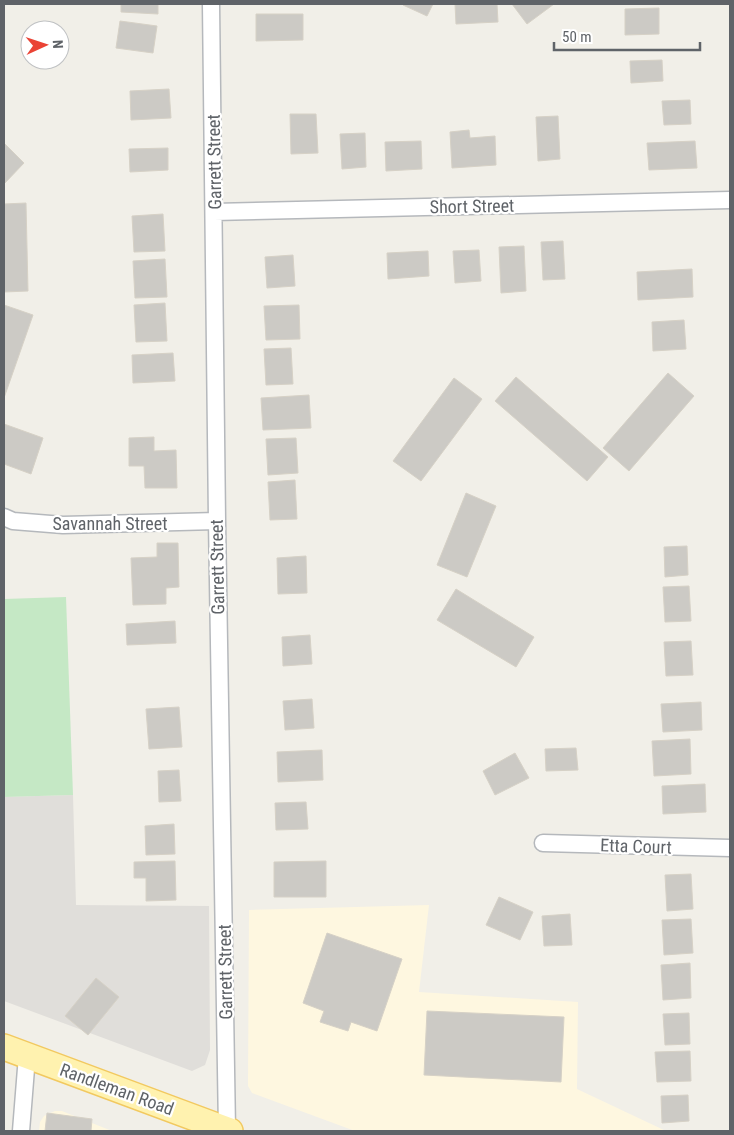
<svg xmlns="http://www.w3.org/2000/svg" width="734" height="1135" font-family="'Roboto Condensed',sans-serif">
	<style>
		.commercial { fill: #fef7e0 }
		.industrial { fill: #e0deda }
		.green { fill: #c5e8c5 }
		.building { fill: #cccac5; stroke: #d6d1c6 }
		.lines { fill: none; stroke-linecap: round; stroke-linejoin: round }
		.minor-casing { stroke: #b5b8bc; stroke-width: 19 }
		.primary-casing { stroke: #f2c960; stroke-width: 28 }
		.minor { stroke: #fff; stroke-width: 16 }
		.primary { stroke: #fff2af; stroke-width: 25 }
		.labels { text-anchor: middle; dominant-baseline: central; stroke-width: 4.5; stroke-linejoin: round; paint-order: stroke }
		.street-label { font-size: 18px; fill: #5f6368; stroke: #fff }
	</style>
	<rect width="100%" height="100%" fill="#f1efe8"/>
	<path class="commercial" d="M 429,905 L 419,992 L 578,1002 L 577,1089 L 666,1131 L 355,1131 L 252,1093 L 248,1086 L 249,910 Z
		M 55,1111 L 62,1111 L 112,1131 L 39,1131 L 40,1122 L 44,1116 Z"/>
	<path class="industrial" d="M 73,795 L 76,905 L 209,906 L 210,1050 L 205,1065 L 192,1071 L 4,1001 L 4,797 Z"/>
	<path class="green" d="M 66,597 L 73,795 L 4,797 L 4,599 Z"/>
	<path class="building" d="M 121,4 L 158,4 L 158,14 L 121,12 Z
		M 403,4 L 433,4 L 427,16 L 403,5 Z
		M 455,4 L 497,4 L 498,22 L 456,24 Z
		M 512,4 L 554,4 L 527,24 Z
		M 659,8 L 659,34 L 625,35 L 625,9 Z
		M 256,14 L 303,14 L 303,40 L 256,41 Z
		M 120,21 L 157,26 L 153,53 L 116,48 Z
		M 662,60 L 663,81 L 631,83 L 630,61 Z
		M 169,89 L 171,118 L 131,120 L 130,91 Z
		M 690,100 L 691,124 L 664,125 L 662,101 Z
		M 290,114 L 316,114 L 318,153 L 291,154 Z
		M 558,116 L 560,159 L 538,161 L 536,117 Z
		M 469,130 L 470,138 L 495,136 L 496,165 L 452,168 L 450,132 Z
		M 365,133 L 366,167 L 342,169 L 340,134 Z
		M 421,141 L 422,169 L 386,171 L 385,142 Z
		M 695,141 L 697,168 L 649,170 L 647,143 Z
		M 4,143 L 24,163 L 4,184 Z
		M 168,148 L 168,170 L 130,172 L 129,149 Z
		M 26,203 L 28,291 L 4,292 L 4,204 Z
		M 163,214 L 165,251 L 134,252 L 132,216 Z
		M 563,241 L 565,279 L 543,280 L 541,242 Z
		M 524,246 L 526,291 L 501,293 L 499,247 Z
		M 479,250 L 481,281 L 455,283 L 453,251 Z
		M 428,251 L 429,276 L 388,279 L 387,253 Z
		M 293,255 L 295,286 L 267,288 L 265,257 Z
		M 165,259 L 167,297 L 135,298 L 133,261 Z
		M 692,269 L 693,297 L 638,300 L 637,272 Z
		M 165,303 L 167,341 L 136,342 L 134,305 Z
		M 4,305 L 33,315 L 4,398 Z
		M 299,305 L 300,339 L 266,340 L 264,306 Z
		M 684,320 L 686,349 L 653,351 L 652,322 Z
		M 291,348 L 293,384 L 266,385 L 264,349 Z
		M 173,353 L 175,381 L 133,383 L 132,355 Z
		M 668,373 L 694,396 L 629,471 L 603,448 Z
		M 516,377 L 608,457 L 587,481 L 495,401 Z
		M 454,378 L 482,399 L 421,481 L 393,461 Z
		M 309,395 L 311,428 L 263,430 L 261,398 Z
		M 4,424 L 43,438 L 31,474 L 4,464 Z
		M 154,437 L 154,451 L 176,450 L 177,488 L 145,488 L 144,466 L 129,466 L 129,438 Z
		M 296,438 L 298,473 L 268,475 L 266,439 Z
		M 295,480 L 297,519 L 270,520 L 268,482 Z
		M 466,493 L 496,506 L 467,577 L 437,565 Z
		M 157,543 L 178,543 L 179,587 L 166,588 L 166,604 L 133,605 L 131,558 L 157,557 Z
		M 687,546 L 688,575 L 665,577 L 664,547 Z
		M 306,556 L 307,593 L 278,594 L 277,558 Z
		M 689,586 L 691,621 L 665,622 L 663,587 Z
		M 456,589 L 534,637 L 516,667 L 437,620 Z
		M 175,621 L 176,643 L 127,645 L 126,624 Z
		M 310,635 L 312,664 L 283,666 L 282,637 Z
		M 691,641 L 693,675 L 666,676 L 664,642 Z
		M 312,699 L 314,728 L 285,730 L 283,701 Z
		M 701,702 L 702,730 L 663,732 L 661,704 Z
		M 179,707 L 182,747 L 149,749 L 146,709 Z
		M 690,739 L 691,774 L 654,776 L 652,741 Z
		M 576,748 L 578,770 L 546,771 L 545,749 Z
		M 322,750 L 323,780 L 278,782 L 277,752 Z
		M 515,753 L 529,778 L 495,795 L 483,771 Z
		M 179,770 L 181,801 L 159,802 L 158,771 Z
		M 705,784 L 706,812 L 663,814 L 662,786 Z
		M 306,802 L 308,829 L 276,830 L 275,803 Z
		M 174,824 L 175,854 L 146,855 L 145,826 Z
		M 175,861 L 176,900 L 146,901 L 146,878 L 134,878 L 134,862 Z
		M 326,861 L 326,897 L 274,897 L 274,862 Z
		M 691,874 L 693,909 L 667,911 L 665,875 Z
		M 499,897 L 533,912 L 520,940 L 486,925 Z
		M 570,914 L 572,945 L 544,946 L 542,916 Z
		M 691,919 L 693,953 L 664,955 L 662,920 Z
		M 327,933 L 402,959 L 377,1031 L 351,1022 L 348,1031 L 320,1022 L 324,1011 L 303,1003 Z
		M 690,963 L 691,998 L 663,1000 L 661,965 Z
		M 96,978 L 119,997 L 88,1035 L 65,1016 Z
		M 427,1011 L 564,1017 L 561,1082 L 424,1075 Z
		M 689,1013 L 690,1044 L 665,1045 L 663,1014 Z
		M 690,1051 L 691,1081 L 657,1082 L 655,1052 Z
		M 688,1095 L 689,1121 L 662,1123 L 661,1096 Z
		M 47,1113 L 92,1119 L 91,1131 L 45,1131 Z"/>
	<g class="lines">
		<defs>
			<path id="minor" d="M 211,4 L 217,521 L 227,1130
				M 214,212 L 730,200
				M 4,517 L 13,521 L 63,525 L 217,521
				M 543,843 L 730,848
				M 21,1131 L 27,1056"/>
			<path id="primary" d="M 4,1047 L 230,1131"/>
		</defs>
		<use href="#minor" class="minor-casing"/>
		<use href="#primary" class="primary-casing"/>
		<use href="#minor" class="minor"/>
		<use href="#primary" class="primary"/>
	</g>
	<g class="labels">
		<g class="street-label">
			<text transform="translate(214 162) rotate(-91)">Garrett Street</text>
			<text transform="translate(472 206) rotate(-1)">Short Street</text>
			<text x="110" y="523">Savannah Street</text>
			<text transform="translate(217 567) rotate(-91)">Garrett Street</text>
			<text transform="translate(636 846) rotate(2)">Etta Court</text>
			<text transform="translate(225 972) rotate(-91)">Garrett Street</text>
			<text transform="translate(117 1089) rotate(20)">Randleman Road</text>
		</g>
	</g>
	<rect width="734" height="1135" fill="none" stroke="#5f6368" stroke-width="10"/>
	<g transform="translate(45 45) rotate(87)"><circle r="24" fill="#ffffff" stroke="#bfc1c3"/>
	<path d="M0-4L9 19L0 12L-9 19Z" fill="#ea4335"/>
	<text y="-8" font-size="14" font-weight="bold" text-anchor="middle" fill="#5f6368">N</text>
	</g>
	<path d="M554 42v8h146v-8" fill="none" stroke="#5f6368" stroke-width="2.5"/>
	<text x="562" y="42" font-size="15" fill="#5f6368" stroke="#ffffff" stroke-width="4" paint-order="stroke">50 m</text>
</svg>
